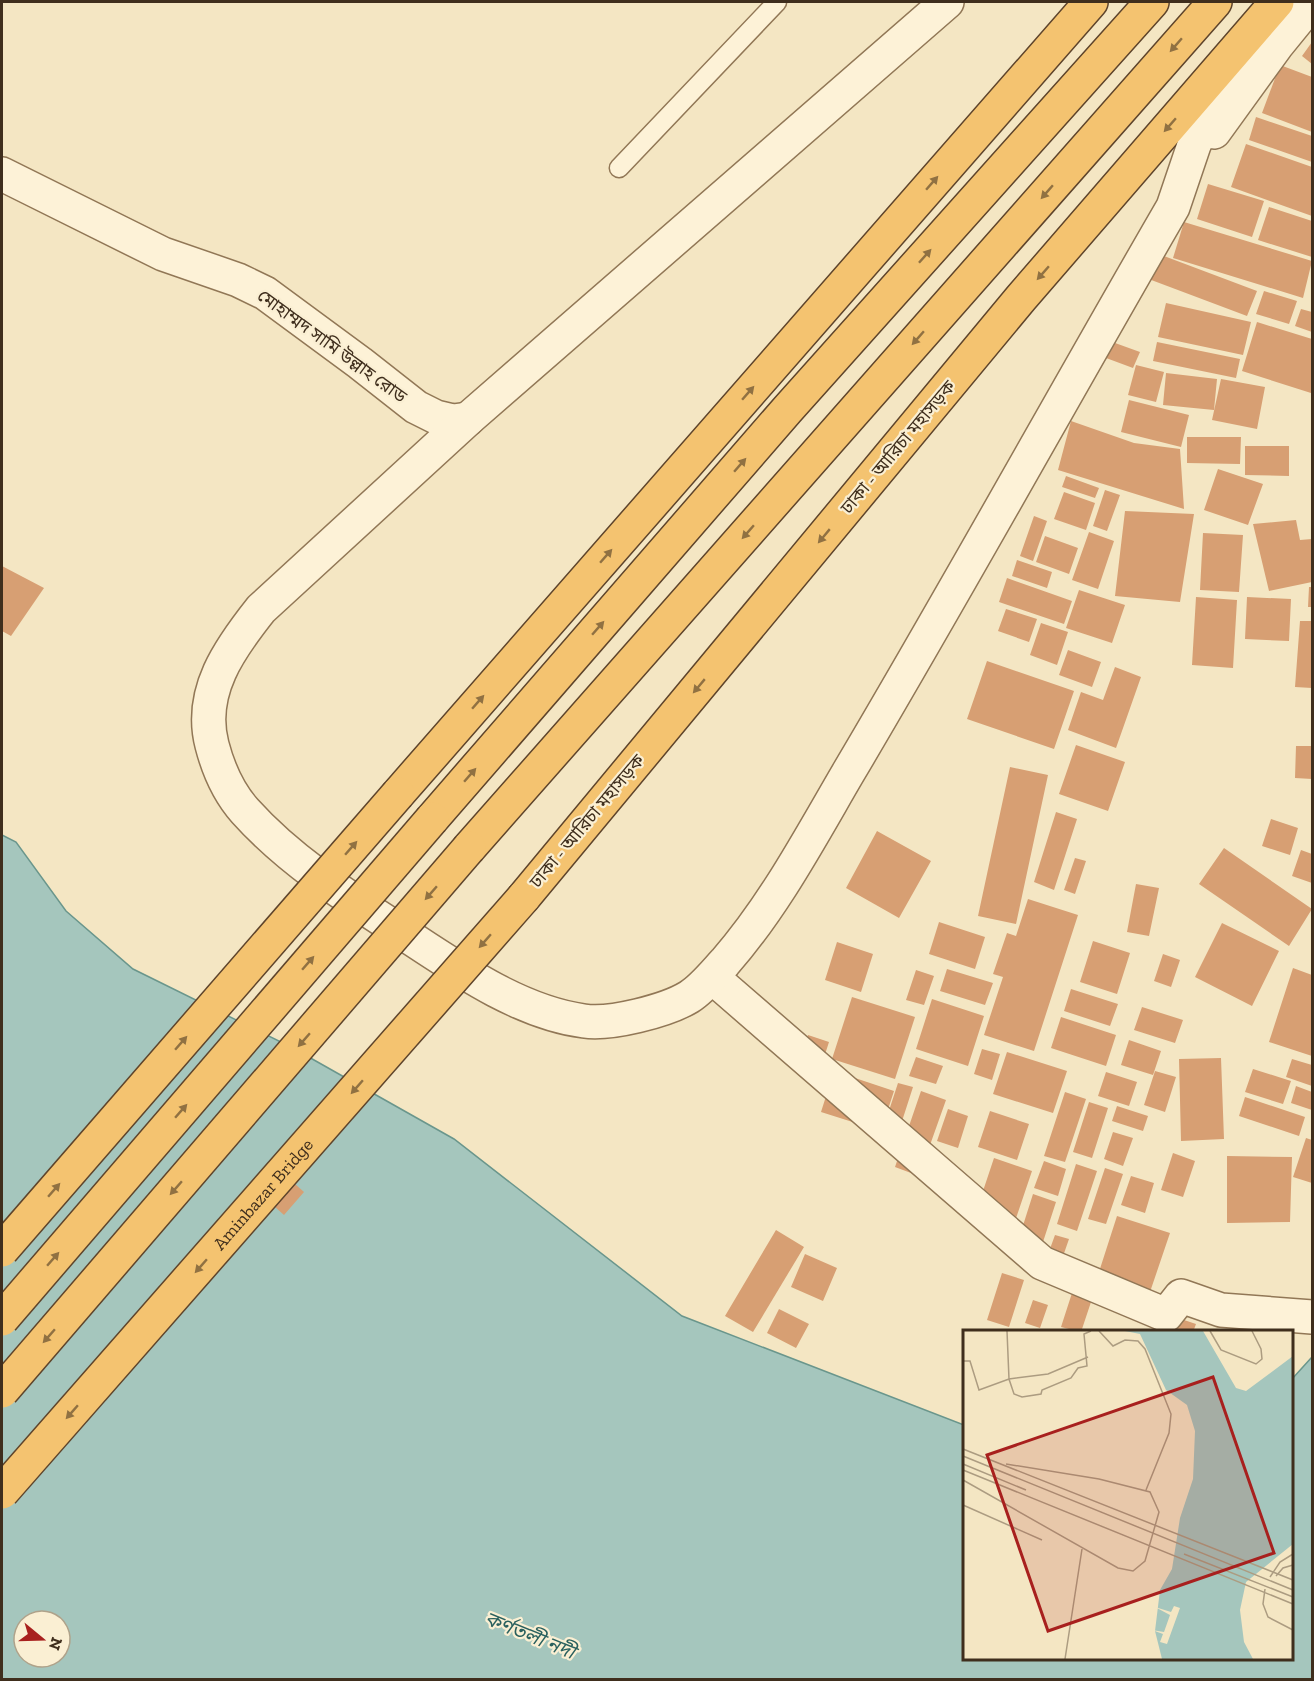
<svg xmlns="http://www.w3.org/2000/svg" width="1314" height="1681" font-family="'Zilla Slab','Noto Sans Bengali',serif">
	<style>
		.water { fill: #a5c6bd; stroke: #6a968c; stroke-width: 1.5; fill-rule: evenodd }
		.building { fill: #d79f73 }
		.lines { fill: none; stroke-linecap: round; stroke-linejoin: round }
		.service-casing { stroke: #917756; stroke-width: 21 }
		.minor-casing { stroke: #917756; stroke-width: 36 }
		.tertiary-casing { stroke: #917756; stroke-width: 36 }
		.trunk-casing { stroke: #5e442b; stroke-width: 36 }
		.service { stroke: #fdf2d7; stroke-width: 18 }
		.minor { stroke: #fdf2d7; stroke-width: 33 }
		.tertiary { stroke: #fdf2d7; stroke-width: 33 }
		.trunk { stroke: #f4c370; stroke-width: 33 }
		.trunk-bridge-casing { stroke: #5e442b; stroke-width: 36; stroke-linecap: butt }
		.trunk-bridge { stroke: #f4c370; stroke-width: 33 }
		.oneway { fill: #907142 }
		.labels { text-anchor: middle; dominant-baseline: central; stroke-width: 4.5; stroke-linejoin: round; paint-order: stroke }
		.street-label { font-size: 18px; fill: #3f2e1d; stroke: #faefd3 }
		.water-label { font-size: 20px; font-style: italic; fill: #2a605e; stroke: #faefd3 }
		.inset-road { fill: none; stroke: #ac9c81; stroke-width: 1.5 }
		.view { fill: #a8201e; fill-opacity: 0.15; stroke: #a8201e; stroke-width: 3 }
		.inset-edge { fill: none; stroke: #3f2e1d; stroke-width: 3 }
	</style>
	<rect width="100%" height="100%" fill="#f4e6c3"/>
	<path class="water" d="M 2,835 L 16,842 L 66,911 L 133,969 L 291,1047 L 454,1139 L 682,1316 L 964,1425 L 964,1658 L 1292,1658 L 1292,1379 L 1312,1357 L 1312,1679 L 2,1679 ZM 24,1621 L 60,1621 L 60,1657 L 24,1657 Z"/>
	<path class="building" d="M 1312,42 L 1312,64 L 1302,56 Z
		M 1280,65 L 1312,77 L 1312,132 L 1262,113 Z
		M 1256,117 L 1312,136 L 1312,162 L 1249,140 Z
		M 1246,144 L 1312,167 L 1312,216 L 1231,187 Z
		M 1208,184 L 1264,201 L 1252,237 L 1197,219 Z
		M 1269,207 L 1312,221 L 1312,257 L 1258,240 Z
		M 1184,222 L 1312,261 L 1303,298 L 1173,258 Z
		M 1148,250 L 1257,291 L 1247,316 L 1138,275 Z
		M 1264,291 L 1297,301 L 1289,324 L 1256,314 Z
		M 1166,303 L 1251,322 L 1243,355 L 1158,337 Z
		M 1301,309 L 1312,312 L 1312,332 L 1295,326 Z
		M 1257,322 L 1312,339 L 1311,393 L 1242,371 Z
		M 1104,339 L 1140,352 L 1133,368 L 1098,355 Z
		M 1157,342 L 1240,359 L 1236,378 L 1153,361 Z
		M 1136,365 L 1164,372 L 1156,402 L 1128,395 Z
		M 1166,373 L 1217,379 L 1214,410 L 1163,405 Z
		M 1221,379 L 1265,387 L 1257,429 L 1212,420 Z
		M 1129,400 L 1189,415 L 1181,447 L 1121,432 Z
		M 1071,421 L 1134,443 L 1180,449 L 1184,509 L 1058,470 Z
		M 1187,437 L 1241,437 L 1240,464 L 1187,463 Z
		M 1245,446 L 1289,446 L 1289,476 L 1245,475 Z
		M 1218,469 L 1263,484 L 1248,525 L 1204,510 Z
		M 1066,476 L 1099,488 L 1095,498 L 1062,487 Z
		M 1105,490 L 1120,495 L 1107,531 L 1093,526 Z
		M 1064,492 L 1095,503 L 1086,530 L 1054,519 Z
		M 1125,511 L 1194,514 L 1180,602 L 1115,596 Z
		M 1034,516 L 1047,521 L 1033,561 L 1020,556 Z
		M 1296,520 L 1300,540 L 1312,539 L 1312,582 L 1269,591 L 1253,524 Z
		M 1089,532 L 1114,541 L 1098,589 L 1072,580 Z
		M 1203,533 L 1243,535 L 1239,592 L 1200,590 Z
		M 1045,536 L 1078,548 L 1069,574 L 1036,562 Z
		M 1017,560 L 1052,572 L 1047,588 L 1012,576 Z
		M 2,566 L 44,588 L 11,636 L 2,631 Z
		M 1007,578 L 1072,601 L 1064,624 L 999,602 Z
		M 1309,587 L 1312,587 L 1312,607 L 1308,607 Z
		M 1079,590 L 1125,605 L 1112,643 L 1066,628 Z
		M 1196,597 L 1237,600 L 1233,668 L 1192,665 Z
		M 1247,597 L 1291,599 L 1289,641 L 1245,639 Z
		M 1006,609 L 1037,619 L 1029,642 L 998,631 Z
		M 1300,621 L 1312,621 L 1312,688 L 1295,687 Z
		M 1041,623 L 1068,632 L 1057,665 L 1030,655 Z
		M 1068,650 L 1101,662 L 1092,687 L 1059,675 Z
		M 987,661 L 1074,691 L 1054,749 L 967,719 Z
		M 1115,667 L 1141,677 L 1116,748 L 1068,730 L 1081,692 L 1103,700 Z
		M 1076,745 L 1125,762 L 1108,811 L 1059,794 Z
		M 1296,746 L 1312,746 L 1312,779 L 1295,778 Z
		M 1010,767 L 1048,775 L 1016,924 L 978,916 Z
		M 1056,812 L 1077,819 L 1054,890 L 1034,882 Z
		M 1271,819 L 1298,828 L 1290,855 L 1262,846 Z
		M 877,831 L 931,861 L 899,918 L 846,888 Z
		M 1224,848 L 1312,909 L 1289,946 L 1199,884 Z
		M 1301,850 L 1312,854 L 1312,883 L 1292,876 Z
		M 1075,858 L 1086,861 L 1075,894 L 1064,890 Z
		M 1136,884 L 1159,888 L 1149,936 L 1127,932 Z
		M 1028,899 L 1078,915 L 1034,1051 L 984,1035 L 1003,977 L 993,974 L 1007,933 L 1016,936 Z
		M 939,922 L 985,937 L 975,969 L 929,954 Z
		M 1222,923 L 1279,951 L 1252,1006 L 1195,977 Z
		M 1093,941 L 1130,953 L 1117,994 L 1080,982 Z
		M 837,942 L 873,954 L 861,992 L 825,980 Z
		M 1163,954 L 1180,960 L 1171,987 L 1154,981 Z
		M 1293,968 L 1312,975 L 1312,1056 L 1269,1042 Z
		M 947,969 L 993,983 L 985,1005 L 940,991 Z
		M 916,970 L 934,976 L 924,1005 L 906,1000 Z
		M 1071,989 L 1118,1004 L 1110,1026 L 1064,1011 Z
		M 852,997 L 915,1017 L 895,1079 L 832,1059 Z
		M 932,999 L 984,1016 L 968,1066 L 916,1049 Z
		M 1142,1007 L 1183,1020 L 1175,1043 L 1134,1030 Z
		M 1061,1017 L 1116,1035 L 1106,1066 L 1051,1048 Z
		M 808,1035 L 829,1042 L 818,1076 L 797,1068 Z
		M 1129,1040 L 1161,1051 L 1153,1075 L 1121,1065 Z
		M 982,1049 L 1000,1054 L 992,1080 L 974,1074 Z
		M 1007,1052 L 1067,1071 L 1053,1113 L 993,1094 Z
		M 916,1057 L 943,1066 L 936,1084 L 909,1076 Z
		M 1221,1058 L 1224,1139 L 1181,1141 L 1179,1059 Z
		M 1292,1059 L 1312,1065 L 1312,1086 L 1286,1077 Z
		M 1253,1069 L 1291,1081 L 1283,1104 L 1245,1092 Z
		M 834,1071 L 894,1091 L 881,1131 L 821,1112 Z
		M 1155,1071 L 1176,1077 L 1165,1112 L 1144,1105 Z
		M 1106,1072 L 1137,1082 L 1129,1106 L 1098,1096 Z
		M 898,1083 L 913,1087 L 894,1146 L 879,1141 Z
		M 1296,1086 L 1312,1092 L 1312,1110 L 1291,1103 Z
		M 921,1091 L 946,1100 L 919,1176 L 895,1167 Z
		M 1065,1092 L 1086,1099 L 1065,1162 L 1044,1156 Z
		M 1245,1097 L 1305,1117 L 1299,1136 L 1239,1116 Z
		M 1089,1102 L 1108,1108 L 1092,1158 L 1073,1152 Z
		M 1117,1106 L 1148,1116 L 1143,1131 L 1112,1121 Z
		M 948,1109 L 968,1116 L 958,1148 L 937,1141 Z
		M 990,1111 L 1029,1124 L 1017,1160 L 978,1147 Z
		M 1113,1132 L 1133,1138 L 1123,1166 L 1104,1159 Z
		M 1306,1138 L 1312,1140 L 1312,1183 L 1293,1177 Z
		M 1173,1153 L 1195,1161 L 1183,1197 L 1161,1190 Z
		M 1227,1156 L 1292,1157 L 1290,1222 L 1227,1223 Z
		M 994,1158 L 1032,1171 L 1012,1230 L 974,1218 Z
		M 1044,1161 L 1066,1169 L 1058,1196 L 1034,1188 Z
		M 1076,1164 L 1097,1171 L 1077,1231 L 1057,1224 Z
		M 1105,1168 L 1123,1174 L 1106,1224 L 1088,1219 Z
		M 286,1176 L 304,1192 L 284,1215 L 266,1199 Z
		M 1131,1176 L 1154,1183 L 1145,1213 L 1121,1205 Z
		M 1033,1194 L 1056,1202 L 1042,1245 L 1019,1238 Z
		M 1117,1216 L 1170,1233 L 1150,1292 L 1098,1275 Z
		M 776,1230 L 804,1247 L 753,1332 L 725,1316 Z
		M 1055,1235 L 1069,1239 L 1061,1262 L 1047,1257 Z
		M 805,1254 L 837,1268 L 823,1301 L 791,1287 Z
		M 1002,1273 L 1024,1280 L 1009,1327 L 987,1320 Z
		M 1072,1293 L 1092,1299 L 1081,1332 L 1061,1327 Z
		M 1033,1300 L 1048,1305 L 1040,1328 L 1025,1323 Z
		M 779,1309 L 809,1324 L 796,1348 L 767,1333 Z
		M 1175,1317 L 1196,1324 L 1193,1332 L 1170,1332 Z"/>
	<g class="lines">
		<defs>
			<path id="service" d="M 619,168 L 777,2"/>
			<path id="minor" d="M 2,174 L 163,254 L 238,280 L 265,293 L 360,363 L 416,407 L 436,417 L 453,421 L 468,419
				M 712,977 L 1042,1263 L 1166,1315 L 1181,1296 L 1221,1310 L 1312,1317"/>
			<path id="tertiary" d="M 947,2 L 468,419 L 261,609 C 230,648 198,692 212,745 C 218,768 229,793 245,811 C 288,859 344,895 397,929 C 452,965 517,1012 584,1021 C 610,1025 666,1011 689,997 C 702,989 714,974 725,962 C 774,906 810,838 848,773 C 959,586 1064,395 1173,207 L 1194,145 L 1230,60
				M 1214,132 L 1277,45 L 1312,2"/>
			<path id="trunk" d="M 398,794 L 1091,2
				M 432,819 L 787,410 L 1152,2
				M 469,848 L 1215,2
				M 524,897 L 1021,298 L 1277,2"/>
		</defs>
		<use href="#service" class="service-casing"/>
		<use href="#minor" class="minor-casing"/>
		<use href="#tertiary" class="tertiary-casing"/>
		<use href="#trunk" class="trunk-casing"/>
		<use href="#service" class="service"/>
		<use href="#minor" class="minor"/>
		<use href="#tertiary" class="tertiary"/>
		<use href="#trunk" class="trunk"/>
		<defs>
			<g id="trunk-bridge">
				<path d="M 2,1250 L 398,794"/>
				<path d="M 2,1319 L 432,819"/>
				<path d="M 2,1391 L 469,848"/>
				<path id="s1" d="M 2,1492 L 524,897"/>
			</g>
		</defs>
		<use href="#trunk-bridge" class="trunk-bridge-casing"/>
		<use href="#trunk-bridge" class="trunk-bridge"/>
	</g>
	<defs><path id="oneway-solid" d="M-6-.8H1V-3.2L6.5 0L1 3.2V.8H-6Z" transform="scale(1.5)"/></defs>
	<g class="oneway">
		<use href="#oneway-solid" transform="translate(1176 45) rotate(131)"/>
		<use href="#oneway-solid" transform="translate(1170 125) rotate(131)"/>
		<use href="#oneway-solid" transform="translate(932 183) rotate(-49)"/>
		<use href="#oneway-solid" transform="translate(1047 192) rotate(131)"/>
		<use href="#oneway-solid" transform="translate(925 256) rotate(-48)"/>
		<use href="#oneway-solid" transform="translate(1043 273) rotate(131)"/>
		<use href="#oneway-solid" transform="translate(918 338) rotate(131)"/>
		<use href="#oneway-solid" transform="translate(748 393) rotate(-49)"/>
		<use href="#oneway-solid" transform="translate(740 465) rotate(-49)"/>
		<use href="#oneway-solid" transform="translate(748 532) rotate(131)"/>
		<use href="#oneway-solid" transform="translate(824 536) rotate(130)"/>
		<use href="#oneway-solid" transform="translate(606 556) rotate(-49)"/>
		<use href="#oneway-solid" transform="translate(598 628) rotate(-49)"/>
		<use href="#oneway-solid" transform="translate(699 686) rotate(130)"/>
		<use href="#oneway-solid" transform="translate(478 702) rotate(-49)"/>
		<use href="#oneway-solid" transform="translate(470 775) rotate(-49)"/>
		<use href="#oneway-solid" transform="translate(351 848) rotate(-49)"/>
		<use href="#oneway-solid" transform="translate(431 893) rotate(131)"/>
		<use href="#oneway-solid" transform="translate(485 941) rotate(131)"/>
		<use href="#oneway-solid" transform="translate(308 963) rotate(-49)"/>
		<use href="#oneway-solid" transform="translate(304 1040) rotate(131)"/>
		<use href="#oneway-solid" transform="translate(181 1043) rotate(-49)"/>
		<use href="#oneway-solid" transform="translate(357 1087) rotate(131)"/>
		<use href="#oneway-solid" transform="translate(181 1111) rotate(-49)"/>
		<use href="#oneway-solid" transform="translate(176 1188) rotate(131)"/>
		<use href="#oneway-solid" transform="translate(54 1190) rotate(-49)"/>
		<use href="#oneway-solid" transform="translate(53 1259) rotate(-49)"/>
		<use href="#oneway-solid" transform="translate(201 1266) rotate(131)"/>
		<use href="#oneway-solid" transform="translate(49 1336) rotate(131)"/>
		<use href="#oneway-solid" transform="translate(72 1412) rotate(131)"/>
	</g>
	<g class="labels">
		<g class="street-label">
			<text transform="translate(332 346) rotate(36)">মোহাম্মদ সামি উল্লাহ রোড</text>
			<text transform="translate(898 447) rotate(-50)">ঢাকা - আরিচা মহাসড়ক</text>
			<text transform="translate(587 821) rotate(-50)">ঢাকা - আরিচা মহাসড়ক</text>
			<text stroke="none"><textPath href="#s1" startOffset="396">Aminbazar Bridge</textPath></text>
		</g>
		<g class="water-label">
			<text transform="translate(530 1635) rotate(22)">কর্ণতলী নদী</text>
		</g>
	</g>
	<g transform="translate(963 1330)">
		<rect width="330" height="330" fill="#f4e6c3"/>
		<path d="M 162,1 L 240,1 L 273,58 L 283,61 L 330,26 L 330,214 L 283,252 L 277,280 L 281,312 L 290,329 L 199,329 L 192,301 L 197,260 L 209,239 L 217,188 L 230,149 L 232,101 L 224,75 L 203,60 L 177,4 Z" fill="#a5c6bd"/>
		<path d="M 211,276 L 217,278 L 204,314 L 197,312 L 200,304 L 189,300 L 201,302 L 207,285 L 192,277 L 208,282 Z" fill="#f4e6c3"/>
		<path class="inset-road" d="M 44,1 L 46,49 L 51,64 L 59,67 L 78,64 L 79,60 L 108,48 L 115,38 L 124,36 L 121,4 L 128,1M 136,1 L 150,16 L 162,10 L 175,11 L 182,19 L 208,84 L 206,103 L 183,160M 247,1 L 258,20 L 293,34 L 299,29 L 298,19 L 289,1M 0,31 L 7,31 L 16,60 L 46,49 L 85,44 L 125,27M 0,119 L 330,250M 0,126 L 330,260M 0,134 L 63,160M 0,140 L 330,274M 0,150 L 155,238 L 170,241 L 182,231 L 196,182 L 187,162 L 136,149 L 43,134M 0,175 L 79,210M 221,224 L 330,267M 313,246 L 320,238 L 330,235M 307,247 L 317,232 L 330,224M 302,259 L 300,274 L 305,287 L 330,300M 102,329 L 119,219"/>
		<path class="view" d="M 250,47 L 311,223 L 85,301 L 24,125 Z"/>
		<rect width="330" height="330" class="inset-edge"/>
	</g>
	<rect width="1314" height="1681" fill="none" stroke="#3f2e1d" stroke-width="6"/>
	<g transform="translate(42 1639) rotate(109)"><circle r="28" fill="#faefd3" stroke="#afa28a" stroke-width="1.5"/>
	<path d="M0-4.5L10 22L0 15L-10 22Z" fill="#a8201e"/>
	<text y="-9" font-size="16" font-weight="bold" text-anchor="middle" fill="#3f2e1d">N</text>
	</g>
</svg>
